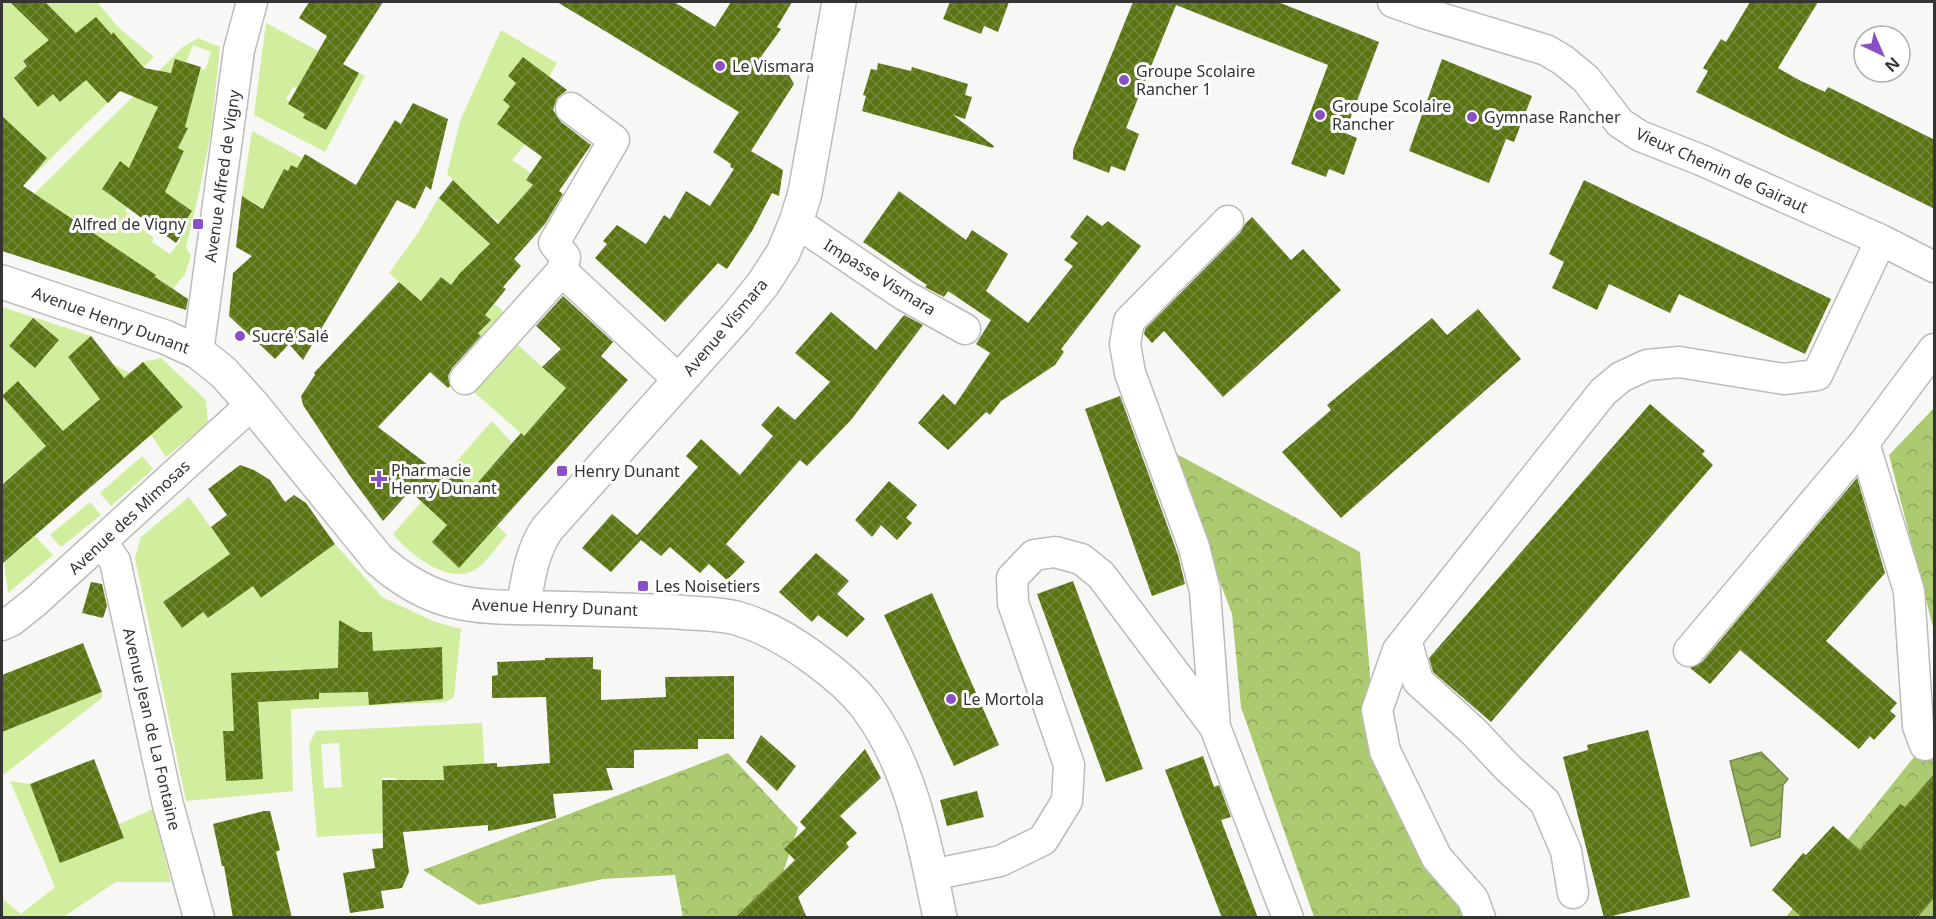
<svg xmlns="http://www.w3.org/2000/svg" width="1936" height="919" font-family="'Noto Sans',sans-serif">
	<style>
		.green { fill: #d1ee9e; fill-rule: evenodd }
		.forest { fill: url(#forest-crowns) }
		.water { fill: url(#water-waves); stroke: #768b4c; stroke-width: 1.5 }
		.building { fill: url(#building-cross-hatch) }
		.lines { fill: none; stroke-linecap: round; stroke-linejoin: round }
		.street-casing { stroke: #bbbcb9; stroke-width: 33 }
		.secondary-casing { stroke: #bbbcb9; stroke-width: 36 }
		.street { stroke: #fff; stroke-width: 30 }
		.secondary { stroke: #fff; stroke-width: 33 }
		.poi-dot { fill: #8b50c6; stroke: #fff; stroke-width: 2 }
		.labels { text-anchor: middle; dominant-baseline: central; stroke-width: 6; stroke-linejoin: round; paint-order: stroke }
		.poi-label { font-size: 16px; fill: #343433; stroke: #fff; text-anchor: start }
		.street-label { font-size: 16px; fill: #343433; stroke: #fff }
	</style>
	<defs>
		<pattern id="forest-crowns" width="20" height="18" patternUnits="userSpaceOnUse" patternTransform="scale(1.5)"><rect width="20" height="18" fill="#acca70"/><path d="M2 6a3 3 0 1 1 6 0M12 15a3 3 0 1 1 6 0" fill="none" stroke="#8da55d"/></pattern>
		<pattern id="water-waves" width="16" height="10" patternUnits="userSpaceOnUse" patternTransform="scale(1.5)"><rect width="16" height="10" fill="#93b057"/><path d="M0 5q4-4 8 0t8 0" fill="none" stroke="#799049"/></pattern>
		<pattern id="building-cross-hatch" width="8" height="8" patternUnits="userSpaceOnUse" patternTransform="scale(1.5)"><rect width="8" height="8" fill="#5a7412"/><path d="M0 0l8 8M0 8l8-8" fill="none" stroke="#74883e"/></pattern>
	</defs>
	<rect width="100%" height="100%" fill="#f7f8f5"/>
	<path class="green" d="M 2,2 L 97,2 L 119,28 L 154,57 L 24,185 L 47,158 L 10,124 L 2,133 ZM 23,61 L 63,79 L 73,91 L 61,102 L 53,94 L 32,99 L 14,79 L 27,66 Z
		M 266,23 L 365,76 L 325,152 L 254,115 ZM 310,66 L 314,124 L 305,114 L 289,105 L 290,102 L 286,99 L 293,87 L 297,88 Z
		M 501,30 L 557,63 L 549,77 L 516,83 L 503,100 L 510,106 L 497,124 L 525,144 L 512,160 L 531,173 L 526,180 L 535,187 L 520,199 L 500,222 L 489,215 L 447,174 L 460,121 Z
		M 198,38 L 220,47 L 211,132 L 199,193 L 186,247 L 191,256 L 185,274 L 173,289 L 34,194 L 184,46 ZM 193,45 L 211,52 L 205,70 L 201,69 L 193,97 L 166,72 L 171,73 L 175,60 L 186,63 ZM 155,113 L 187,128 L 178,148 L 184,151 L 177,167 ZM 120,162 L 192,211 L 185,222 L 188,225 L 179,238 L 181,240 L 170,254 L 152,242 L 154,238 L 139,226 L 141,222 L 125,211 L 127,208 L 102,189 Z
		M 252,131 L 302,158 L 297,168 L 291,165 L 288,171 L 286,221 L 242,196 Z
		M 439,197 L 490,245 L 451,285 L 441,277 L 430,290 L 482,328 L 491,320 L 485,315 L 495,304 L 510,318 L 489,343 L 475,330 L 463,337 L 389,273 L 418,233 Z
		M 2,307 L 91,336 L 68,357 L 75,367 L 91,353 L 130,373 L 2,485 ZM 33,318 L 46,329 L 44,333 L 56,344 L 35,368 L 9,346 ZM 19,381 L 36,400 L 19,415 L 2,396 Z
		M 510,338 L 580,401 L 525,437 L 467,386 Z
		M 161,358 L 206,400 L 208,423 L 166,457 L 151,435 L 183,407 L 143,362 Z
		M 492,421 L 512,443 L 467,496 L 507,535 C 498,545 488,561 476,569 C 450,587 408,553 393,534 L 445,475 L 459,488 L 464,482 L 450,469 Z
		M 142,456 L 153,469 L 111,506 L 100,493 Z
		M 189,497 L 262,598 L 335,544 L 382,597 L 435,622 L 461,629 L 454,697 L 446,702 L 291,709 L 293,791 L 186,801 L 135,558 L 141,537 ZM 199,576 L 223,607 L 209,618 L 203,612 L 182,628 L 163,602 ZM 442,647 L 442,682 L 399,650 ZM 301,669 L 303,699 L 233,703 L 231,674 Z
		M 90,502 L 101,515 L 61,547 L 50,535 Z
		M 35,536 L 53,555 L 8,593 L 4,563 Z
		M 102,692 L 102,698 L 2,776 L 2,732 Z
		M 482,723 L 488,817 L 430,805 L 432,830 L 317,837 L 309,744 L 316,731 ZM 339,743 L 342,787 L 324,788 L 321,744 ZM 443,767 L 475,794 L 445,799 ZM 382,778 L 396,778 L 398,813 L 382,813 Z
		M 10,781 L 30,784 L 124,837 L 119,824 L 153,809 L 171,882 L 116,882 L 63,917 L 2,917 L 2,893 L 4,900 L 21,914 L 55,887 Z"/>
	<path class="forest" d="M 1934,408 L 1934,631 L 1889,455 Z
		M 1171,451 L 1360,552 L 1370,675 L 1371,742 L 1472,917 L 1314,917 L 1241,707 L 1232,614 Z
		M 1934,732 L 1934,917 L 1786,917 Z
		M 728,753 L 798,828 L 768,917 L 683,917 L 675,875 L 603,879 L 479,905 L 423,870 Z"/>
	<path class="water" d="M 1761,752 L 1788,779 L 1783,785 L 1780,837 L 1751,846 L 1730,761 Z"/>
	<path class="building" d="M 10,2 L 45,2 L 76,33 L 96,17 L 112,35 L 113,32 L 144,68 L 171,73 L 175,59 L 201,67 L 185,127 L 188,128 L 178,148 L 184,151 L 165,192 L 192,211 L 185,222 L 188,225 L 176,243 L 102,189 L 120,161 L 129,168 L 158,107 L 120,91 L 108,103 L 86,80 L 60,102 L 53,94 L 38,107 L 14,78 L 27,66 L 23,61 L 49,40 Z
		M 309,2 L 383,2 L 343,64 L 359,73 L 326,130 L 303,118 L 305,114 L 288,104 L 327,36 L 299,18 Z
		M 557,2 L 674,2 L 715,27 L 731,2 L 792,2 L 777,27 L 781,29 L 761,57 L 789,75 L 794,84 L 751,151 L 783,170 L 779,196 L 772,193 L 752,231 L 727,269 L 718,263 L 665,322 L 595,258 L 607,244 L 603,241 L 617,225 L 646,244 L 664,215 L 670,219 L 686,191 L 710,206 L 734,169 L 730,167 L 731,164 L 713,152 L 739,112 Z
		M 950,2 L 1009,2 L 998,32 L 984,26 L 981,34 L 943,19 Z
		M 1133,2 L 1278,2 L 1379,42 L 1345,133 L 1357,138 L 1344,175 L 1329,169 L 1326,177 L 1291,164 L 1328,65 L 1176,5 L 1126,128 L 1139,134 L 1125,171 L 1111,166 L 1109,173 L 1073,159 L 1073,150 Z
		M 1750,2 L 1818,2 L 1778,68 L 1799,80 L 1825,92 L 1828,87 L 1935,140 L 1935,209 L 1696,92 L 1708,71 L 1703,68 L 1721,39 L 1726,42 Z
		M 523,57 L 567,90 L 557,98 L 553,110 L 561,122 L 591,145 L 559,191 L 563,194 L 545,224 L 514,259 L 521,266 L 503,287 L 506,289 L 485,315 L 491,320 L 478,333 L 481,336 L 452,368 L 448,376 L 450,386 L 448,388 L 430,372 L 378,427 L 444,477 L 450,469 L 472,489 L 521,433 L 524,436 L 566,388 L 542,367 L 561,349 L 536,326 L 563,296 L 613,342 L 601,356 L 628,380 L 459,568 L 432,542 L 447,525 L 410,491 L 383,521 L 350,476 L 303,405 L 301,396 L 315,375 L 314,373 L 399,282 L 421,301 L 441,277 L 451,285 L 460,273 L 490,244 L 439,198 L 453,180 L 498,224 L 533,185 L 526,180 L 542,157 L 497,124 L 510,106 L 503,100 L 516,83 L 508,76 Z
		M 1442,59 L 1532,96 L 1514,142 L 1506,139 L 1489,183 L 1409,151 Z
		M 878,63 L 911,71 L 912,67 L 968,84 L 965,95 L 972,97 L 965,119 L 953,115 L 994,146 L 993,148 L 862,111 L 866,96 L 863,95 L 871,69 L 877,70 Z
		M 413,103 L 448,119 L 431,190 L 426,186 L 415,209 L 397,200 L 303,360 L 289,344 L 275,359 L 229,316 L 233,273 L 252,256 L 236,247 L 242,196 L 263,209 L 284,169 L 288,171 L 291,165 L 297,168 L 305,154 L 356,185 L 395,120 L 401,124 Z
		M 2,116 L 47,158 L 23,186 L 156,275 L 155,277 L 188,299 L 186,310 L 2,251 Z
		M 1584,180 L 1831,299 L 1805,354 L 1679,294 L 1670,313 L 1609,284 L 1597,310 L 1552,288 L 1564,262 L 1549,254 Z
		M 899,191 L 966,240 L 972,230 L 1008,254 L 986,291 L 1028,323 L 1073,266 L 1064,260 L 1078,243 L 1070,237 L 1087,215 L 1102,226 L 1108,221 L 1141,246 L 1061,349 L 1064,352 L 1055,365 L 1001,401 L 990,415 L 986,412 L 948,450 L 918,423 L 943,394 L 955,405 L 990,353 L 976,344 L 991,320 L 948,291 L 944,297 L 925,287 L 927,285 L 863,242 Z
		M 1252,217 L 1291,260 L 1303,249 L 1341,290 L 1223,397 L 1164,331 L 1152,343 L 1144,334 L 1145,329 L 1240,233 L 1245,224 Z
		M 1478,309 L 1521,359 L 1341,518 L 1282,452 L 1331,410 L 1327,405 L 1432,318 L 1447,335 Z
		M 831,312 L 876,350 L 904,315 L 923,325 L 851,420 L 807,466 L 800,460 L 726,544 L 745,562 L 727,580 L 709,564 L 700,573 L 670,547 L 661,556 L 641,540 L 611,572 L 582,548 L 612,514 L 637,535 L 698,467 L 686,456 L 701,439 L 740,475 L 773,436 L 761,425 L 778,406 L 795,420 L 830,382 L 795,353 Z
		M 33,318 L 59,340 L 35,368 L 9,346 Z
		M 91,336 L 124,378 L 143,362 L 183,407 L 2,564 L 2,485 L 46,446 L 2,396 L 18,381 L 63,431 L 100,399 L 68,357 Z
		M 1120,396 L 1178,555 L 1185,584 L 1152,596 L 1085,409 Z
		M 1650,404 L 1705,451 L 1702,454 L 1713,465 L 1491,722 L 1433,672 L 1429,658 Z
		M 240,465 L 254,470 L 270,480 L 285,502 L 294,495 L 306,503 L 335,544 L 261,598 L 253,586 L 208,618 L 203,612 L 182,628 L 163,602 L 230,554 L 211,527 L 227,515 L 208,489 Z
		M 1857,478 L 1885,573 L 1826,641 L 1897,703 L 1890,711 L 1896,716 L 1874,740 L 1870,736 L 1859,749 L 1740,650 L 1710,684 L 1690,668 L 1702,662 Z
		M 889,481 L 917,505 L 906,518 L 912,523 L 897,540 L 881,525 L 872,537 L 855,520 Z
		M 816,553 L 849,581 L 837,594 L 865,619 L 847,637 L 818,615 L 812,622 L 779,592 Z
		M 1073,581 L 1143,769 L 1106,782 L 1037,594 Z
		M 91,582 L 102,584 L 107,606 L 103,618 L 82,613 Z
		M 932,593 L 999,745 L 954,766 L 884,615 Z
		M 339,620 L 360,632 L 372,632 L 373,651 L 442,647 L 443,699 L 369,705 L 368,692 L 319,693 L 319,699 L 258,702 L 263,779 L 226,781 L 223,731 L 234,731 L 231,673 L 338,668 Z
		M 83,643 L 102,692 L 2,732 L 2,675 Z
		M 593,657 L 593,669 L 601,670 L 601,700 L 666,697 L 665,677 L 734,676 L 734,739 L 698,739 L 698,749 L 634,750 L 634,768 L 606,768 L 613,790 L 553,794 L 556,818 L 488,831 L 488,825 L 403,832 L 409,872 L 402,888 L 381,891 L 384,908 L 350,913 L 343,873 L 375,868 L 372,849 L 383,848 L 382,780 L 444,780 L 443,766 L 497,763 L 497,767 L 550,763 L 546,697 L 492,698 L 492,676 L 498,675 L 497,662 L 545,660 L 545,658 Z
		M 1648,730 L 1690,897 L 1604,918 L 1563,757 L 1588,750 L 1587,745 Z
		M 761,735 L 796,766 L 777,791 L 746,762 Z
		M 865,749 L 881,778 L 840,816 L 857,833 L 846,843 L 849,847 L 798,897 L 807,918 L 735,918 L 795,860 L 784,849 L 806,828 L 800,822 Z
		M 1203,756 L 1214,787 L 1219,785 L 1231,817 L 1221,820 L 1258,918 L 1222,918 L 1165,770 Z
		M 94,759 L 124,838 L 60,863 L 30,784 Z
		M 1935,773 L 1935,897 L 1917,918 L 1803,918 L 1772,890 L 1803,853 L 1806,855 L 1833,826 L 1860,850 L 1900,804 L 1905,807 Z
		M 977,791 L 984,817 L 947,826 L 940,800 Z
		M 264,811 L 270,811 L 280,850 L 276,852 L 292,918 L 233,918 L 224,866 L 222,866 L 213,824 Z"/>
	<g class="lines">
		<defs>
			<path id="street" d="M 1393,2 L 1427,14 L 1546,50 L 1563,60 L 1586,79 L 1620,123 L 1640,136 L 1701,160 L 1881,240 L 1934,267
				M 796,222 L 904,295 L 965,329
				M 562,271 L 565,257 L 554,243 L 614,140 L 571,108
				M 198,352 L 239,50 L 252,2
				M 465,379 L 562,271 L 679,380
				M 1864,443 L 1909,591 L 1918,726 L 1925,745
				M 102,542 L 115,561 L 167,801 L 199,918
				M 2,625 L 11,621 L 35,602 L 252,404
				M 1406,640 L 1398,650 L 1377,710 L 1385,751 L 1437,858 L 1473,899 L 1480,918
				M 1689,651 L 1864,443 L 1934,349
				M 1215,727 L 1205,591 L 1194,547 L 1130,373 L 1125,344 L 1129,321 L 1228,221
				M 931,875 L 1000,861 L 1043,840 L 1067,801 L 1069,765 L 1013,603 L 1012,578 L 1034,555 L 1055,552 L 1081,559 L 1101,575 L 1215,727 L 1288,918
				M 1573,893 L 1566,851 L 1545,802 L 1507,767 L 1474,732 L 1418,681 L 1406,640 L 1603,392 L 1621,377 L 1647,365 L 1679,362 L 1784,379 L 1817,375 L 1881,240"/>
			<path id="secondary" d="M 2,282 L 165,337 L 198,352 L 223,372 L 252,404 L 378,559 C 434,609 476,607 546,608 C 590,609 634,610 678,612 C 696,614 718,613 736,618 C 765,626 792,642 816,660 C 834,673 852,688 866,706 C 912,767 925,844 940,918
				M 523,608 C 528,580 531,553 547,529 L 737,316 L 763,284 L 783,253 L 796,222 L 805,193 L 839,2"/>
		</defs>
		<use href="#street" class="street-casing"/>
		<use href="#secondary" class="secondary-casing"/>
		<use href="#street" class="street"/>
		<use href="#secondary" class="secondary"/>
	</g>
	<g class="poi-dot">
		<circle cx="720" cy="66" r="6"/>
		<circle cx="1124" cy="80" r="6"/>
		<circle cx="1320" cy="115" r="6"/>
		<circle cx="1472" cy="117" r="6"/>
		<rect x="192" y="218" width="12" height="12" rx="3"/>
		<circle cx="240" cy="336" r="6"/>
		<rect x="556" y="465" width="12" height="12" rx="3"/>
		<path d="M376 470h6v6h6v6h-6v6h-6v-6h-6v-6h6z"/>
		<rect x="637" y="580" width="12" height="12" rx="3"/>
		<circle cx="951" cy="699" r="6"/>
	</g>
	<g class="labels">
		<g class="poi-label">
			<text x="732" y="66">Le Vismara</text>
			<text x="1136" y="71">Groupe Scolaire<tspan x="1136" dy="18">Rancher 1</tspan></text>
			<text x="1332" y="106">Groupe Scolaire<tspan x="1332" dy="18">Rancher</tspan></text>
			<text x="1484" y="117">Gymnase Rancher</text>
			<text x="186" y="224" text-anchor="end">Alfred de Vigny</text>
			<text x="252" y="336">Sucré Salé</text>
			<text x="391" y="470">Pharmacie<tspan x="391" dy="18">Henry Dunant</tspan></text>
			<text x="574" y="471">Henry Dunant</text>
			<text x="655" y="586">Les Noisetiers</text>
			<text x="963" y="699">Le Mortola</text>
		</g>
		<g class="street-label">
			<text transform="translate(1722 170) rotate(24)">Vieux Chemin de Gairaut</text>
			<text transform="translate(222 176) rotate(-82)">Avenue Alfred de Vigny</text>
			<text transform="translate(880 277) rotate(32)">Impasse Vismara</text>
			<text transform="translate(111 320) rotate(20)">Avenue Henry Dunant</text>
			<text transform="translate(725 327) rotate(-50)">Avenue Vismara</text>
			<text transform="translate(129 517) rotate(-43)">Avenue des Mimosas</text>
			<text transform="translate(555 607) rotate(2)">Avenue Henry Dunant</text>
			<text transform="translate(152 729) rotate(77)">Avenue Jean de La Fontaine</text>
		</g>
	</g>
	<rect width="1936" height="919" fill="none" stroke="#343433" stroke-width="6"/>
	<g transform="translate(1882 54) rotate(136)"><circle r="28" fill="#ffffff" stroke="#aeaead" stroke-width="1.5"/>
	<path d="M0-4.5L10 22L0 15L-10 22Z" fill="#8b50c6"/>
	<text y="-9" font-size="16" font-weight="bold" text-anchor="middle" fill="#343433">N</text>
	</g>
</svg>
